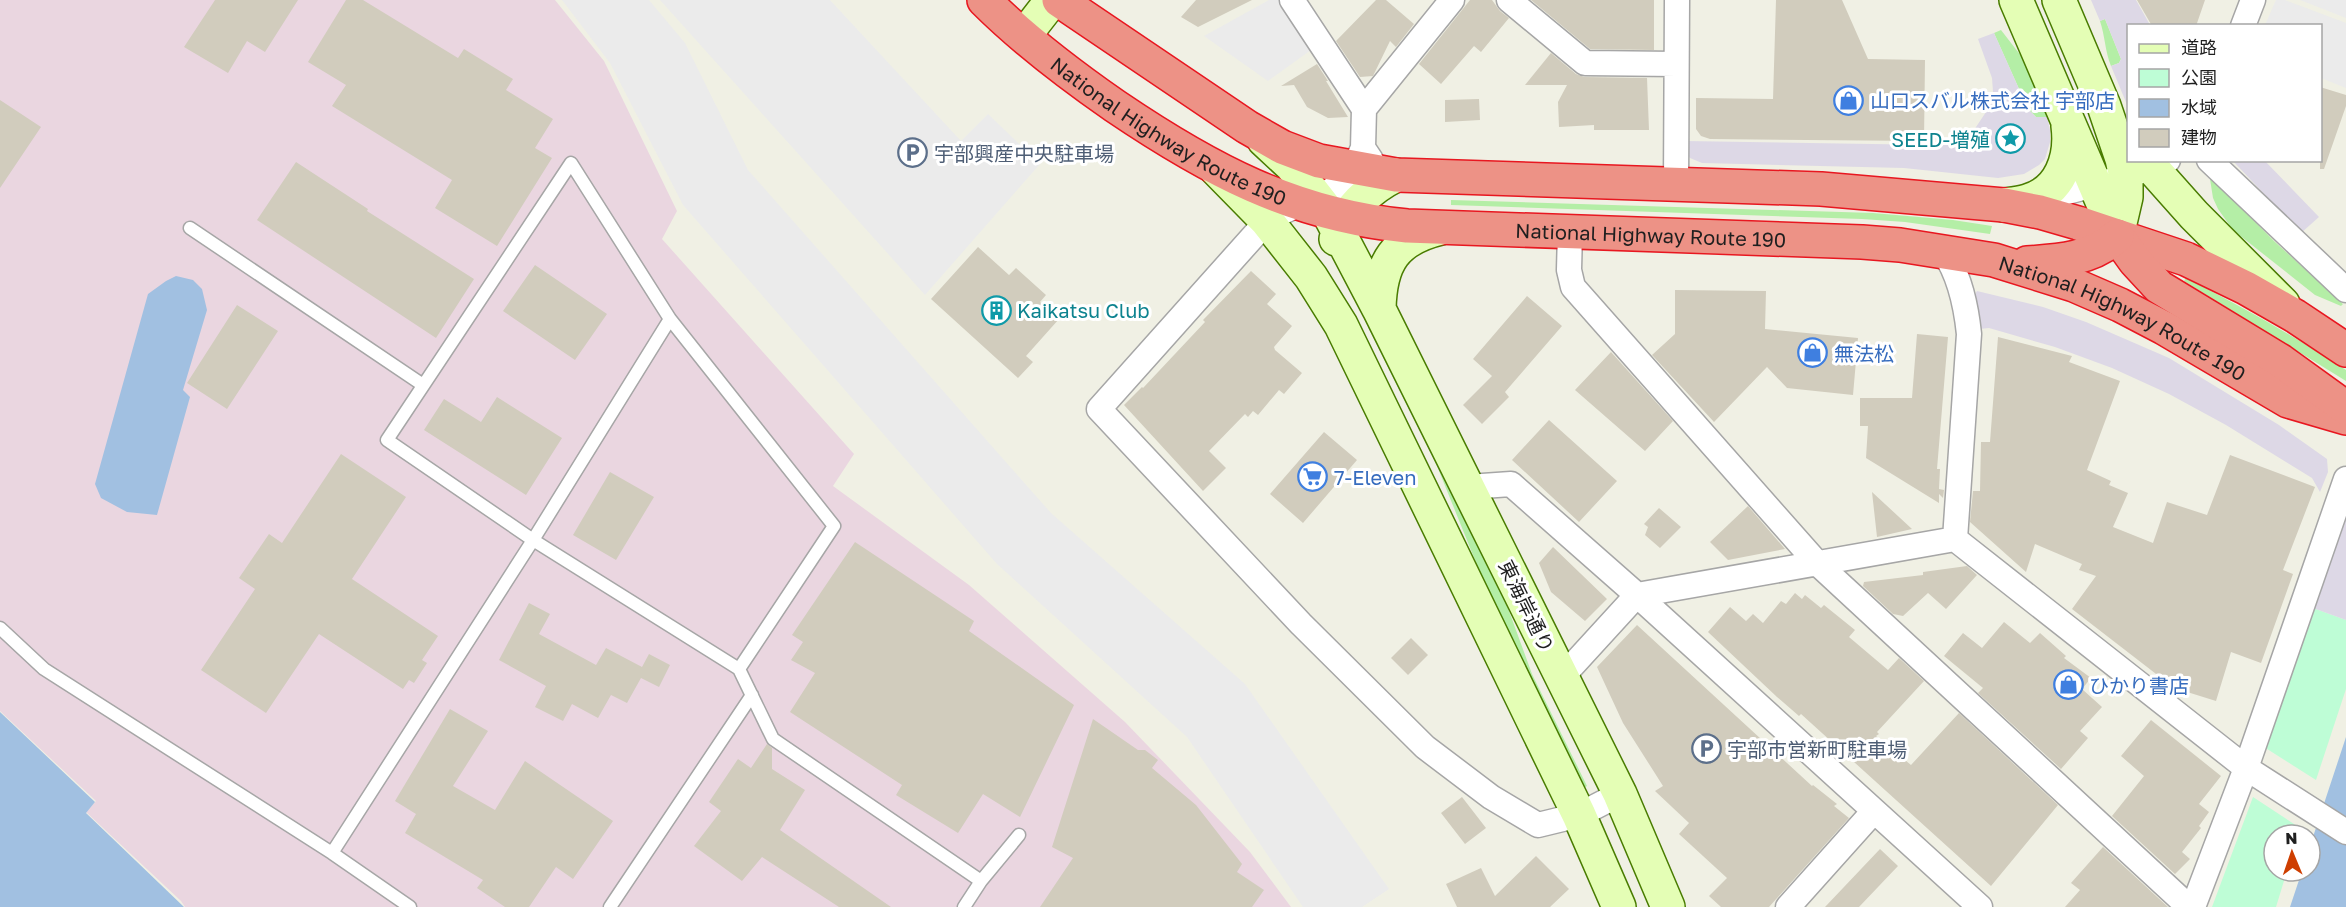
<svg xmlns="http://www.w3.org/2000/svg" width="2346" height="907" font-family="'Golos Text','Noto Sans JP',sans-serif">
	<style>
		.industrial { fill: #ead6e0 }
		.grass { fill: #b4eea6 }
		.park { fill: #befdd6 }
		.parking { fill: #ebebeb }
		.plaza { fill: #ddd8e6 }
		.water { fill: #a1c0e1 }
		.building { fill: #d1ccbd }
		.lines { fill: none; stroke-linecap: round; stroke-linejoin: round }
		.lane-casing { stroke: #a6a6a6; stroke-width: 15 }
		.street-casing { stroke: #a6a6a6; stroke-width: 27 }
		.secondary-casing { stroke: #497c00; stroke-width: 36 }
		.highway-casing { stroke: #e81720; stroke-width: 36 }
		.lane { stroke: #fff; stroke-width: 12 }
		.street { stroke: #fff; stroke-width: 24 }
		.secondary { stroke: #e4feb5; stroke-width: 33 }
		.highway { stroke: #ed9286; stroke-width: 33 }
		.labels { text-anchor: middle; dominant-baseline: central; stroke-width: 6; stroke-linejoin: round; paint-order: stroke }
		.shop-label { font-size: 20px; fill: #366cbe; stroke: #fff; text-anchor: start }
		.street-label { font-size: 20px; fill: #1f1f1f; stroke: #fff }
		.culture-label { font-size: 20px; fill: #0d838f; stroke: #fff; text-anchor: end }
		.service-label { font-size: 20px; fill: #4e5e75; stroke: #fff; text-anchor: start }
	</style>
	<rect width="100%" height="100%" fill="#f0f0e4"/>
	<path class="industrial" d="M 0,0 L 555,0 L 604,61 L 677,211 L 662,239 L 854,454 L 833,486 L 969,585 L 1125,722 L 1250,852 L 1291,907 L 185,907 L 181,901 L 86,812 L 96,801 L 0,711 Z"/>
	<path class="grass" d="M 2105,19 L 2121,59 L 2119,63 L 2111,66 C 2105,51 2105,36 2100,21 Z
		M 2001,30 L 2025,61 L 2047,117 L 2036,117 L 2028,109 L 1994,33 Z
		M 2212,178 L 2274,241 L 2343,304 L 2341,306 L 2315,295 L 2233,230 L 2218,209 L 2213,198 L 2210,179 Z
		M 1451,200 L 1873,213 L 1953,220 L 1992,226 L 1990,234 L 1905,222 L 1862,219 L 1451,205 Z
		M 2186,278 C 2241,306 2294,336 2346,370 L 2346,381 L 2184,281 Z
		M 1372,325 L 1498,581 L 1532,674 L 1587,786 L 1582,789 L 1494,607 L 1437,466 L 1368,327 Z"/>
	<path class="park" d="M 2313,608 L 2346,620 L 2346,689 L 2316,780 L 2264,747 Z
		M 2253,797 L 2300,828 L 2298,835 L 2274,835 L 2274,871 L 2287,871 L 2276,907 L 2212,907 Z"/>
	<path class="parking" d="M 562,0 L 649,0 L 685,43 L 748,170 L 1051,513 L 1245,684 L 1389,889 L 1362,907 L 1303,907 L 1187,737 L 997,564 L 683,205 L 610,63 Z
		M 660,0 L 830,0 L 961,141 L 988,114 L 1040,164 L 925,295 Z
		M 1269,0 L 1279,0 L 1311,50 L 1268,81 L 1204,36 Z
		M 2276,0 L 2285,0 L 2346,23 L 2346,88 L 2321,78 L 2320,26 L 2265,25 Z
		M 2300,0 L 2346,0 L 2346,18 Z"/>
	<path class="plaza" d="M 2091,0 L 2136,0 L 2150,25 L 2128,26 L 2128,107 L 2111,66 L 2119,63 L 2121,59 L 2105,19 L 2100,21 Z
		M 1994,33 L 2028,109 L 2036,117 L 2047,117 L 2050,130 L 2050,142 L 2045,159 L 2039,165 L 2024,174 L 1998,178 L 1904,168 L 1702,163 L 1690,158 L 1686,153 L 1685,141 L 1935,145 L 1962,139 L 1974,130 L 1990,106 L 1993,92 L 1992,78 L 1978,39 Z
		M 2233,161 L 2265,161 L 2319,217 L 2301,233 Z
		M 1977,291 L 2043,307 L 2086,322 L 2169,358 L 2279,425 L 2327,459 L 2328,472 L 2320,492 L 2312,478 L 2226,425 L 2169,394 L 2112,368 L 2055,347 L 1989,328 L 1979,329 L 1974,296 Z
		M 2346,515 L 2346,620 L 2313,608 Z"/>
	<path class="water" d="M 176,276 L 193,280 L 202,289 L 207,310 L 183,390 L 190,397 L 157,515 L 127,512 L 101,498 L 95,484 L 148,294 L 166,281 Z
		M 0,712 L 95,802 L 86,813 L 184,907 L 0,907 Z
		M 2346,737 L 2346,907 L 2290,907 L 2302,871 L 2310,871 L 2310,846 Z"/>
	<path class="building" d="M 215,0 L 298,0 L 265,52 L 247,41 L 228,73 L 184,47 Z
		M 346,0 L 363,0 L 458,58 L 464,49 L 513,79 L 506,90 L 553,119 L 535,148 L 552,158 L 497,246 L 435,208 L 452,180 L 332,106 L 346,85 L 308,62 Z
		M 1196,0 L 1252,0 L 1198,27 L 1181,17 Z
		M 1376,0 L 1386,0 L 1414,24 L 1396,47 L 1390,41 L 1373,76 L 1360,77 L 1336,41 Z
		M 1470,0 L 1492,0 L 1500,11 L 1509,18 L 1481,52 L 1474,46 L 1441,84 L 1419,64 Z
		M 1531,0 L 1654,0 L 1654,50 L 1590,49 Z
		M 1776,0 L 1842,0 L 1868,59 L 1925,60 L 1924,141 L 1710,139 L 1701,136 L 1696,129 L 1696,98 L 1773,99 Z
		M 2137,0 L 2205,0 L 2196,26 L 2152,26 Z
		M 1551,53 L 1576,74 L 1584,77 L 1647,78 L 1649,130 L 1594,130 L 1594,125 L 1559,127 L 1558,102 L 1567,85 L 1525,85 Z
		M 1317,64 L 1328,81 L 1326,81 L 1348,117 L 1328,118 L 1307,107 L 1294,85 L 1281,86 Z
		M 2320,87 L 2346,95 L 2346,106 L 2324,169 L 2320,169 Z
		M 1479,99 L 1480,120 L 1445,122 L 1445,100 Z
		M 0,100 L 41,127 L 0,188 Z
		M 296,162 L 368,209 L 367,211 L 474,279 L 436,338 L 257,220 Z
		M 978,247 L 1009,275 L 1016,268 L 1046,295 L 1040,302 L 1059,319 L 1026,356 L 1033,362 L 1018,378 L 931,299 Z
		M 535,265 L 607,314 L 575,360 L 503,311 Z
		M 1251,271 L 1276,294 L 1267,304 L 1292,326 L 1274,347 L 1275,350 L 1302,373 L 1284,394 L 1279,390 L 1258,415 L 1253,411 L 1248,417 L 1245,414 L 1209,451 L 1226,468 L 1203,491 L 1124,405 L 1142,387 L 1143,388 L 1205,322 L 1203,320 Z
		M 1675,290 L 1766,291 L 1765,329 L 1858,338 L 1853,395 L 1787,388 L 1767,367 L 1714,422 L 1652,355 L 1675,334 Z
		M 1527,296 L 1562,326 L 1505,392 L 1509,397 L 1482,424 L 1463,405 L 1492,376 L 1473,359 Z
		M 237,305 L 278,331 L 227,409 L 187,383 Z
		M 1917,334 L 1948,337 L 1937,469 L 1940,469 L 1939,489 L 1944,490 L 1943,498 L 1939,494 L 1939,503 L 1866,458 L 1868,426 L 1860,426 L 1860,398 L 1912,398 Z
		M 1998,337 L 2072,356 L 2069,362 L 2120,381 L 2087,470 L 2111,481 L 2109,485 L 2128,493 L 2113,527 L 2153,543 L 2167,502 L 2207,515 L 2230,455 L 2315,487 L 2283,570 L 2293,574 L 2261,663 L 2231,652 L 2216,701 L 2184,691 L 2182,694 L 2072,609 L 2096,576 L 2079,570 L 2082,564 L 2035,544 L 2026,572 L 1970,522 L 1973,491 L 1980,491 L 1981,442 L 1990,442 Z
		M 1611,352 L 1673,421 L 1645,451 L 1575,390 Z
		M 497,397 L 562,438 L 526,495 L 424,430 L 444,399 L 481,422 Z
		M 1549,420 L 1617,481 L 1579,522 L 1512,460 Z
		M 1324,432 L 1357,460 L 1303,523 L 1270,494 Z
		M 341,454 L 406,497 L 352,579 L 438,636 L 422,660 L 427,663 L 414,683 L 409,680 L 403,689 L 319,634 L 266,713 L 201,670 L 255,589 L 239,578 L 269,534 L 282,543 Z
		M 610,472 L 654,497 L 616,560 L 573,535 Z
		M 1872,492 L 1912,529 L 1877,537 Z
		M 1748,506 L 1785,549 L 1728,560 L 1710,542 Z
		M 1659,508 L 1681,527 L 1660,548 L 1645,535 L 1648,527 L 1644,524 Z
		M 855,542 L 974,621 L 969,631 L 1074,705 L 1020,817 L 983,794 L 958,833 L 896,795 L 902,785 L 790,712 L 815,673 L 791,660 L 803,642 L 792,635 Z
		M 1553,547 L 1607,599 L 1585,621 L 1551,592 L 1539,563 Z
		M 1967,566 L 1977,575 L 1946,609 L 1928,593 L 1903,616 L 1893,614 L 1863,586 L 1864,582 L 1923,575 L 1923,572 Z
		M 1795,593 L 1802,599 L 1805,595 L 1821,608 L 1824,605 L 1855,630 L 1849,637 L 1888,670 L 1899,658 L 1924,681 L 1877,732 L 1879,734 L 1876,736 L 1911,765 L 1959,713 L 2058,805 L 1991,886 L 1801,714 L 1799,716 L 1777,697 L 1708,632 L 1730,607 L 1746,621 L 1753,614 L 1763,623 L 1781,601 L 1786,604 Z
		M 529,603 L 550,614 L 539,634 L 596,665 L 606,648 L 642,667 L 649,654 L 670,665 L 659,687 L 641,678 L 627,703 L 611,695 L 598,718 L 572,704 L 563,721 L 535,707 L 546,686 L 499,660 Z
		M 2004,622 L 2030,643 L 2040,633 L 2066,656 L 2064,658 L 2091,678 L 2082,689 L 2102,707 L 2080,731 L 2088,738 L 2061,769 L 1978,693 L 1983,688 L 1944,656 L 1963,633 L 1982,648 Z
		M 1637,625 L 1812,786 L 1813,785 L 1837,804 L 1834,806 L 1849,818 L 1769,907 L 1721,907 L 1709,896 L 1727,878 L 1679,834 L 1689,823 L 1655,791 L 1663,786 L 1623,723 L 1597,667 Z
		M 1411,638 L 1428,655 L 1408,675 L 1391,658 Z
		M 450,709 L 488,731 L 453,786 L 495,810 L 525,761 L 613,821 L 573,879 L 556,867 L 529,907 L 505,907 L 477,888 L 483,880 L 405,833 L 416,814 L 395,801 Z
		M 1093,719 L 1138,750 L 1145,750 L 1158,760 L 1152,768 L 1196,805 L 1242,864 L 1237,872 L 1264,890 L 1252,907 L 1040,907 L 1073,858 L 1052,847 Z
		M 2151,720 L 2221,776 L 2199,804 L 2209,812 L 2199,826 L 2201,828 L 2182,852 L 2190,859 L 2175,874 L 2112,816 L 2144,776 L 2121,756 Z
		M 767,744 L 772,748 L 772,769 L 805,790 L 780,830 L 891,907 L 839,907 L 762,857 L 742,881 L 694,846 L 721,811 L 709,802 L 738,759 L 751,768 Z
		M 1462,797 L 1486,828 L 1465,844 L 1441,813 Z
		M 2103,847 L 2168,907 L 2065,907 L 2080,890 L 2071,883 Z
		M 1880,849 L 1898,866 L 1859,907 L 1825,907 Z
		M 1536,856 L 1569,889 L 1550,907 L 1457,907 L 1446,884 L 1481,868 L 1495,896 Z"/>
	<g class="lines">
		<defs>
			<path id="lane" d="M 190,228 L 423,385
				M 0,628 L 44,669 L 332,853 L 410,907
				M 739,669 L 834,526 L 670,319 L 571,163 L 387,440 L 533,540 L 739,669 L 773,739 L 981,881
				M 332,853 L 533,540 L 670,319
				M 610,907 L 752,695
				M 964,907 L 981,881 L 1019,835"/>
			<path id="street" d="M 1292,0 L 1364,109
				M 1509,0 L 1585,63 L 1676,64
				M 2243,26 L 2253,0
				M 1363,148 C 1340,205 1310,192 1267,221 L 1099,409 L 1301,624 L 1425,747 L 1491,797 L 1538,825 L 1579,815 L 1620,794
				M 1371,160 L 1363,148 L 1364,109 L 1452,0
				M 2209,160 L 2346,290
				M 1676,185 L 1677,0
				M 2039,199 L 2126,177 L 2168,160
				M 1570,232 L 1569,270 L 1573,287 L 1817,563 L 2189,907
				M 1943,251 C 1960,275 1966,305 1969,334 L 1955,539
				M 1468,487 L 1511,484 L 1637,595 L 1980,907
				M 1562,677 L 1637,595 L 1955,539 L 2246,768 L 2346,832
				M 1788,907 L 1874,811
				M 2193,907 L 2246,768 L 2346,479"/>
			<path id="secondary" d="M 2016,0 L 2117,236
				M 2059,0 L 2104,106 L 2122,159 L 2126,177 L 2126,197 L 2117,236
				M 1024,36 L 1052,0
				M 1264,140 L 1292,166 L 1328,212 L 1379,309 L 1620,794 L 1668,907
				M 2145,160 L 2194,215 L 2283,304
				M 1216,169 L 1267,221 L 1311,277 L 1341,325 L 1579,815 L 1619,907
				M 2004,205 C 2011,204 2020,203 2027,201 C 2061,192 2072,157 2068,126
				M 1336,239 C 1345,210 1370,188 1396,175
				M 1379,309 C 1380,262 1395,239 1441,228"/>
			<g id="highway">
				<path id="s1" d="M 984,0 C 1024,40 1069,74 1115,106 C 1208,169 1293,215 1407,226 L 1862,242 L 1900,245 L 1994,260 L 2074,285 L 2120,305 L 2164,328 L 2288,401 L 2346,418"/>
				<path d="M 1059,0 L 1247,127 L 1282,147 L 1319,161 L 1396,175 L 1821,189 L 2004,205 L 2040,212 L 2078,223 L 2186,259 L 2246,288 L 2295,316 L 2346,350"/>
				<path d="M 2117,236 L 2135,261 L 2159,287 L 2281,361 L 2346,408"/>
				<path d="M 2027,263 C 2060,261 2092,259 2117,236"/>
			</g>
		</defs>
		<use href="#lane" class="lane-casing"/>
		<use href="#street" class="street-casing"/>
		<use href="#secondary" class="secondary-casing"/>
		<use href="#highway" class="highway-casing"/>
		<use href="#lane" class="lane"/>
		<use href="#street" class="street"/>
		<use href="#secondary" class="secondary"/>
		<use href="#highway" class="highway"/>
	</g>
	<defs>
		<symbol id="shop-ring" viewBox="-11 -11 22 22"><circle r="9.5" fill="#fff" stroke="#3f7fe0" stroke-width="1.5"/><path d="M-5-2.5h2.3a2.7 3.5 0 0 1 5.4 0H5L5.5 6h-11ZM-1.5-2.5h3a1.5 2.3 0 0 0-3 0Z" fill="#3f7fe0"/></symbol>
		<symbol id="sight-ring" viewBox="-11 -11 22 22"><circle r="9.5" fill="#fff" stroke="#0f9aa8" stroke-width="1.5"/><path d="M0-6L1.8-2.2L6-1.7L2.9 1.2L3.7 5.4L0 3.3L-3.7 5.4L-2.9 1.2L-6-1.7L-1.8-2.2Z" fill="#0f9aa8"/></symbol>
		<symbol id="parking-ring" viewBox="-11 -11 22 22"><circle r="9.5" fill="#fff" stroke="#5c6f8a" stroke-width="1.5"/><path d="M-3.5-5.5H1a3.5 3.5 0 0 1 0 7H-1V5.5H-3.5ZM-1-3.4V-.6H.8a1.4 1.4 0 0 0 0-2.8Z" fill="#5c6f8a"/></symbol>
		<symbol id="building-ring" viewBox="-11 -11 22 22"><circle r="9.5" fill="#fff" stroke="#0f9aa8" stroke-width="1.5"/><path d="M-4-6H4V6H1V3H-1V6H-4ZM-2.5-4.3h1.7v1.8h-1.7ZM.8-4.3h1.7v1.8H.8ZM-2.5-1h1.7V.8h-1.7ZM.8-1h1.7V.8H.8Z" fill="#0f9aa8"/></symbol>
		<symbol id="supermarket-ring" viewBox="-11 -11 22 22"><circle r="9.5" fill="#fff" stroke="#3f7fe0" stroke-width="1.5"/><path d="M-6-5.5h2.5l.6 2H6L4.5 2H-2.5L-4.4-4H-6ZM-1.5 3.2a1.3 1.3 0 1 0 .1 0ZM3 3.2a1.3 1.3 0 1 0 .1 0Z" fill="#3f7fe0"/></symbol>
	</defs>
	<g fill-rule="evenodd">
		<use href="#shop-ring" x="1832" y="84" width="33" height="33"/>
		<use href="#sight-ring" x="1994" y="122" width="33" height="33"/>
		<use href="#parking-ring" x="896" y="136" width="33" height="33"/>
		<use href="#building-ring" x="980" y="294" width="33" height="33"/>
		<use href="#shop-ring" x="1796" y="336" width="33" height="33"/>
		<use href="#supermarket-ring" x="1296" y="460" width="33" height="33"/>
		<use href="#shop-ring" x="2052" y="668" width="33" height="33"/>
		<use href="#parking-ring" x="1690" y="732" width="33" height="33"/>
	</g>
	<g class="labels">
		<g class="shop-label">
			<text x="1870" y="100">山口スバル株式会社 宇部店</text>
			<text x="1834" y="353">無法松</text>
			<text x="1334" y="477">7-Eleven</text>
			<text x="2089" y="685">ひかり書店</text>
		</g>
		<g class="street-label">
			<text stroke="none"><textPath href="#s1" startOffset="228">National Highway Route 190</textPath></text>
			<text stroke="none"><textPath href="#s1" startOffset="732">National Highway Route 190</textPath></text>
			<text stroke="none"><textPath href="#s1" startOffset="1218">National Highway Route 190</textPath></text>
			<text transform="translate(1527 606) rotate(64)">東海岸通り</text>
		</g>
		<g class="culture-label">
			<text x="1990" y="139">SEED-増殖</text>
			<text x="1017" y="310" text-anchor="start">Kaikatsu Club</text>
		</g>
		<g class="service-label">
			<text x="934" y="153">宇部興産中央駐車場</text>
			<text x="1727" y="749">宇部市営新町駐車場</text>
		</g>
	</g>
	<rect x="2127" y="24" width="195" height="138" fill="#ffffff" stroke="#a5a5a5" stroke-width="1.5"/>
	<rect x="2139" y="44" width="30" height="9" fill="#e4feb5" stroke="#a5a5a5" stroke-width="1.5"/>
	<text x="2181" y="54" font-size="18" fill="#1f1f1f">道路</text>
	<rect x="2139" y="69" width="30" height="18" fill="#befdd6" stroke="#a5a5a5" stroke-width="1.5"/>
	<text x="2181" y="84" font-size="18" fill="#1f1f1f">公園</text>
	<rect x="2139" y="99" width="30" height="18" fill="#a1c0e1" stroke="#a5a5a5" stroke-width="1.5"/>
	<text x="2181" y="114" font-size="18" fill="#1f1f1f">水域</text>
	<rect x="2139" y="129" width="30" height="18" fill="#d1ccbd" stroke="#a5a5a5" stroke-width="1.5"/>
	<text x="2181" y="144" font-size="18" fill="#1f1f1f">建物</text>
	<g transform="translate(2292 853) rotate(358)"><circle r="28" fill="#ffffff" stroke="#a5a5a5" stroke-width="1.5"/>
	<path d="M0-4.5L10 22L0 15L-10 22Z" fill="#ce3e00"/>
	<text y="-9" font-size="16" font-weight="bold" text-anchor="middle" fill="#1f1f1f">N</text>
	</g>
</svg>
